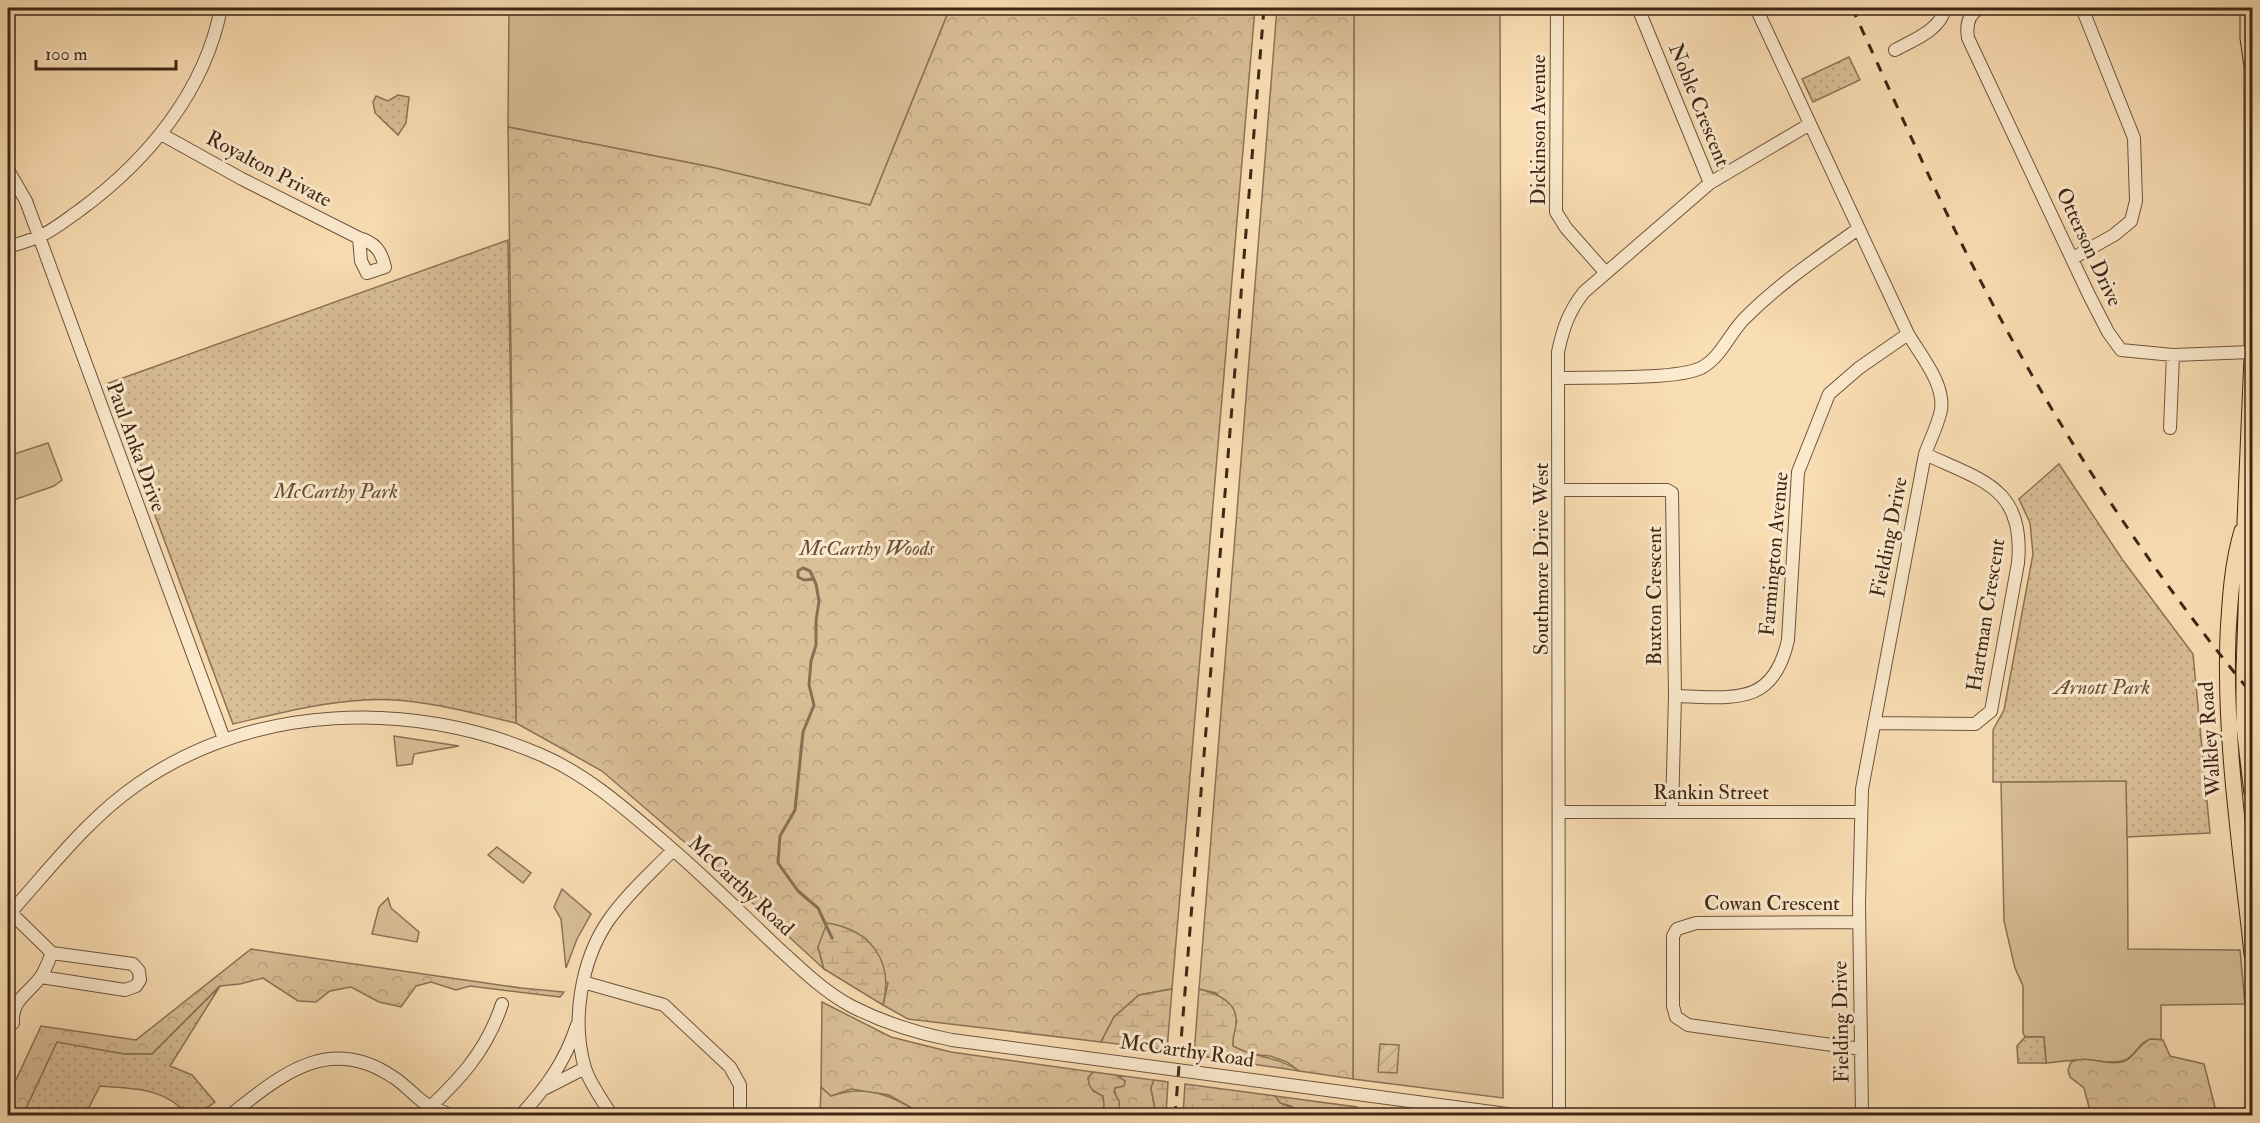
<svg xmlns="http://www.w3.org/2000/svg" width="2260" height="1123" font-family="'IM FELL Double Pica',serif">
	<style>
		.grass { fill: #dabf98; stroke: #8c7257; stroke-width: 1.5 }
		.forest { fill: url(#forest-crowns); stroke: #8c7257; stroke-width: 1.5 }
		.wetland { fill: url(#wetland-marsh); stroke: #8c7257; stroke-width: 1.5 }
		.park { fill: url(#park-dots); stroke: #8c7257; stroke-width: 1.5 }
		.garden { fill: url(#garden-furrows); stroke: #8c7257; stroke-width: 1.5 }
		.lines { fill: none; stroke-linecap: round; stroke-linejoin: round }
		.stream { stroke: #896f54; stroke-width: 3 }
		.minor-casing { stroke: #6e543d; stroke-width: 14 }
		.major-casing { stroke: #3f2616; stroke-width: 17 }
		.minor { stroke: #fceace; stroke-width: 12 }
		.major { stroke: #fadeb3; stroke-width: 15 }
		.rail { stroke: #3f2616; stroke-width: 3; stroke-dasharray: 10 10; stroke-linecap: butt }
		.labels { text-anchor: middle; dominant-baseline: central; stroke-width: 6; stroke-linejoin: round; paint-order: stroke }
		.street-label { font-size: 21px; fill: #3f2616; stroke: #fceace }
		.park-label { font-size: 21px; font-style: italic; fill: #664c36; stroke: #fceace }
	</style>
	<defs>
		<pattern id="forest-crowns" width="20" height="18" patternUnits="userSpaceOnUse" patternTransform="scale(1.5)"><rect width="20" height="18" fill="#dabf98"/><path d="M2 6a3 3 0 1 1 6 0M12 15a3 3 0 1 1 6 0" fill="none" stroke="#bca482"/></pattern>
		<pattern id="wetland-marsh" width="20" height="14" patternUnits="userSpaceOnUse" patternTransform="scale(1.5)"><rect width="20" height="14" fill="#dabf98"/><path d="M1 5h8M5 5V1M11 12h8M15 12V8" fill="none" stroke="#bca482"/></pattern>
		<pattern id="park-dots" width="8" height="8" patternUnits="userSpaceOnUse" patternTransform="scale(1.5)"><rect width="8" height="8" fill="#dabf98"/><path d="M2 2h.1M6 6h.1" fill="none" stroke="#bca482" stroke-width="1.8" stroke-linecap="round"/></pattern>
		<pattern id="garden-furrows" width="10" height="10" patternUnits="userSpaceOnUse" patternTransform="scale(1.5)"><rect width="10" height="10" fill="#dabf98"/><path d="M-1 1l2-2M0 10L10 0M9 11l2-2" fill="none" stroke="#bca482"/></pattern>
	</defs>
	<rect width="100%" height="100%" fill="#fadeb3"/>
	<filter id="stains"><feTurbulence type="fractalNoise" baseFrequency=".00333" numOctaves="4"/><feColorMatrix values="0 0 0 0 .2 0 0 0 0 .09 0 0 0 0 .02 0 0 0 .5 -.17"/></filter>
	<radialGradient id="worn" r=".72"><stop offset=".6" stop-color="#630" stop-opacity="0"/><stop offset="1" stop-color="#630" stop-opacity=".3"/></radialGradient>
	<path class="grass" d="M 509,8 L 950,8 L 870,205 L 711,167 L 508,127 Z
		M 1354,8 L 1500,8 L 1503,1098 L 1353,1079 Z
		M 48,443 L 62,480 L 54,486 L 8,502 L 8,456 Z
		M 394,736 L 459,746 L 414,754 L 412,764 L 397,766 Z
		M 2127,781 L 2128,949 L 2240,950 L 2245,1004 L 2161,1005 L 2161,1040 C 2137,1035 2139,1057 2122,1061 C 2110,1064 2100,1061 2089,1060 C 2075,1059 2060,1062 2046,1063 L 2044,1037 L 2025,1037 L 2023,1033 L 2023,986 L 2015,968 L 2004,921 L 2001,782 Z
		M 497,847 L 531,873 L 523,883 L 488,855 Z
		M 562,889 L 591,914 L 577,939 L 566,968 L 561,919 L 554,907 Z
		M 388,898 L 391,908 L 419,932 L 417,942 L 372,934 L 379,907 Z
		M 821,1087 L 831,1096 C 869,1083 892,1097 924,1115 L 820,1116 Z"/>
	<path class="forest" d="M 950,8 L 1255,8 L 1172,989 L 1139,995 L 1114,1017 L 1101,1042 L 908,1019 L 883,1005 L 888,983 L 818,947 L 824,969 L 710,864 L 602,771 L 516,723 L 508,127 L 711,167 L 870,205 Z
		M 1277,8 L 1354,8 L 1353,1079 L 1299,1071 L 1287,1062 L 1270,1056 L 1247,1054 L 1233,1046 L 1232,1034 L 1237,1021 L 1216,993 L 1199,989 Z
		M 251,949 L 521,988 L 564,992 L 560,997 L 470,986 L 456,990 L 431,982 L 416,986 L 401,1007 L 379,1002 L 351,987 L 330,991 L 316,1002 L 298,1001 L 263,978 L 240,984 L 220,986 L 152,1054 L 124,1054 L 57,1043 L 23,1115 L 8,1115 L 8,1097 L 41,1026 L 136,1040 Z
		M 822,1002 L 891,1037 L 951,1052 L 1093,1072 L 1088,1078 L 1093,1091 L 1103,1096 L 1104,1105 L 1102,1115 L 924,1115 L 889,1095 L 851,1089 L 831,1096 L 821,1087 Z
		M 2150,1039 L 2163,1040 L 2170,1056 L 2204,1064 L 2217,1115 L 2091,1115 L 2084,1088 L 2070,1077 L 2068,1070 L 2071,1062 C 2088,1054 2107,1067 2125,1061 C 2134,1057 2138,1045 2150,1039 Z
		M 1116,1075 L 1154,1080 L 1151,1088 L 1156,1115 L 1120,1115 L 1114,1088 L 1125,1081 Z
		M 1275,1096 L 1357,1107 L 1357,1115 L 1297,1115 L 1299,1112 L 1291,1106 L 1280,1103 Z"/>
	<path class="wetland" d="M 827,923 C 871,930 894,961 883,1005 L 824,969 L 818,947 Z
		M 1172,989 L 1167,1050 L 1101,1042 L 1114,1017 L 1139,995 Z
		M 1199,989 C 1215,993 1238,1002 1236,1022 C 1236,1031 1232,1036 1233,1046 C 1254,1058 1278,1056 1299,1071 L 1194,1055 Z
		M 1093,1072 L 1116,1075 L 1125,1081 L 1124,1086 L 1115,1088 L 1114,1092 L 1119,1101 L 1120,1115 L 1102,1115 L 1104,1105 L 1103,1096 C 1093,1091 1089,1089 1088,1078 Z
		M 1154,1080 L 1168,1082 L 1166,1115 L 1156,1115 L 1151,1088 Z
		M 1185,1084 L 1275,1096 L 1280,1103 L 1299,1111 L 1297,1116 L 1183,1115 Z"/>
	<path class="park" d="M 1849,57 L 1860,80 L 1813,102 L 1802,79 Z
		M 398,95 L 409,97 L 406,123 L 398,135 L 375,113 L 373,102 L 376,96 L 388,101 Z
		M 508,240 L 516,723 C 467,712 416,697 365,700 C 321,702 276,714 233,724 L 106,384 Z
		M 2059,464 L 2122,559 L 2193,654 L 2210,833 L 2127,837 L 2126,781 L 1993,782 L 1993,730 L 2004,710 L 2033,554 L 2030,523 L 2019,499 Z
		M 220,986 L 170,1066 L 192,1075 L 215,1102 L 197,1115 L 188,1115 C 163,1087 135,1089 100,1086 L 85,1115 L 23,1115 L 57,1042 L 124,1054 L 152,1054 Z
		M 2025,1037 L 2044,1037 L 2046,1063 L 2018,1063 L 2017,1046 Z"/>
	<path class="garden" d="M 1380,1044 L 1399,1045 L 1397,1073 L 1378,1072 Z"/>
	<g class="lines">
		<path class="stream" d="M 814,579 L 804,580 L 798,577 L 798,571 L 803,568 L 810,571 L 816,584 L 819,601 L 816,621 L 816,645 L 811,661 L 809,685 L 814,705 L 803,732 L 795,810 L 780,836 L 778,863 L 798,891 L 818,908 L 832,938"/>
		<defs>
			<path id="minor" d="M 1557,8 L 1556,212 L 1566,228 L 1605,272
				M 1638,8 L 1710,183
				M 1756,8 L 1908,334 C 1921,356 1945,384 1941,410 C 1938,425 1930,440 1925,454 L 1862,789 L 1859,903 L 1862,1116
				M 1981,8 C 1968,13 1966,25 1968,38 L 2089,295 L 2108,332 L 2121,350 L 2173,355 L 2252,352
				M 1895,50 C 1913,40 1941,30 1945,8
				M 161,134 L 242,179 L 359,238 L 361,261 L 367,273 L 385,267 C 381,250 375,243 359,238
				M 8,170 L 26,201 L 224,739
				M 8,247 C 18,244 28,241 38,237 C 53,231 67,219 80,210 C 148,160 205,91 221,8
				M 2073,258 L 2114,235 L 2131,221 L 2136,201 L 2134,138 L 2082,8
				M 1559,378 C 1590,377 1676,380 1701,368 C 1722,357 1729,333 1746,317 C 1780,283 1819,257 1858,229
				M 2170,428 L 2173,355
				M 1560,490 L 1667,490 L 1672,493 L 1675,696 L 1672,811
				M 1675,696 C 1732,697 1773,708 1788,640 L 1798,472 L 1829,394 L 1859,368 L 1908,334
				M 1874,723 L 1975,724 L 1991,711 L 2018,563 C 2025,488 1983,481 1925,454
				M 1560,812 L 1861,812
				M 10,912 L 52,953 L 133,964 L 139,971 L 140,980 L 136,986 L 125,990 L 41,977
				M 8,915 C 49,870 87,819 138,784 C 254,704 411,699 539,754 C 589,775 630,813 671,848 C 707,879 742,914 777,947 C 800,968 823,991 851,1006 C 884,1023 916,1033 952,1040 L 1522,1116
				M 1859,922 L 1696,923 L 1677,929 L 1673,936 L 1673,1006 L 1676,1017 L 1688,1025 L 1861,1049
				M 583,982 L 664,1005 L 730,1067 L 740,1085 L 740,1116
				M 13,1023 C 11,999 31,992 42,975 C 46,968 49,960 52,953
				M 546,1088 L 585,1068
				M 229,1116 C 280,1076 328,1033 393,1077 C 406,1085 416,1098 429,1106 C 436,1110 443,1110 450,1116
				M 421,1116 C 458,1081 486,1053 502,1004
				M 520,1116 C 546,1088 565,1062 577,1025
				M 612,1116 C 603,1101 590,1084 585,1068 C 571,1021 581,961 608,921 C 626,895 651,873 673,850
				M 1559,1116 L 1558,352 C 1563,328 1569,311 1584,292 L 1710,183 L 1810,124"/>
			<path id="major" d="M 2248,8 L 2248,38 L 2252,66
				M 2252,65 L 2252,350
				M 2252,357 L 2245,522 L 2248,554 L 2244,671 L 2244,726 L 2252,793
				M 2242,531 C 2232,564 2230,600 2228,635 C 2224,742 2241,848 2252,954"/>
		</defs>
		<use href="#minor" class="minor-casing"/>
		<use href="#major" class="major-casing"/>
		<use href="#minor" class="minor"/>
		<use href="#major" class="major"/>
		<path class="rail" d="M 1852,8 C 1893,96 1932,187 1977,274 C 2053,422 2146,566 2252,694
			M 1175,1116 L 1264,8"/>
	</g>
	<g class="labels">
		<g class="street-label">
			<text transform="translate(1699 105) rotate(68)">Noble Crescent</text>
			<text transform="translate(1538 130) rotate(-90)">Dickinson Avenue</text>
			<text transform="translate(269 169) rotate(28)">Royalton Private</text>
			<text transform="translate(2089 247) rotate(65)">Otterson Drive</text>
			<text transform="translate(136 447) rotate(70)">Paul Anka Drive</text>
			<text transform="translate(1889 537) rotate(-79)">Fielding Drive</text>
			<text transform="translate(1774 554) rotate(-85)">Farmington Avenue</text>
			<text transform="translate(1541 559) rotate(-90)">Southmore Drive West</text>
			<text transform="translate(1654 596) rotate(-90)">Buxton Crescent</text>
			<text transform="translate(1986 615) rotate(-81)">Hartman Crescent</text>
			<text transform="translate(2210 739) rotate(-94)">Walkley Road</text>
			<text x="1711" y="792">Rankin Street</text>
			<text transform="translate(741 886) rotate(43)">McCarthy Road</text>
			<text x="1772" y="903">Cowan Crescent</text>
			<text transform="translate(1841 1022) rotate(-91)">Fielding Drive</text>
			<text transform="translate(1187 1051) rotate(8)">McCarthy Road</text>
		</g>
		<g class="park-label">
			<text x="336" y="491">McCarthy Park</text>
			<text x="867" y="548">McCarthy Woods</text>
			<text x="2102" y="687">Arnott Park</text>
		</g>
	</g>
	<rect width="2260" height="1123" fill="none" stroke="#fadeb3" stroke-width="30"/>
	<rect x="9" y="9" width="2242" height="1105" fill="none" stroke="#3f2616" stroke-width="3"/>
	<rect x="15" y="15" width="2230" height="1093" fill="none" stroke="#3f2616" stroke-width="1.5"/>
	<path d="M36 60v9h140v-9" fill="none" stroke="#3f2616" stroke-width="3"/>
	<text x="45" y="60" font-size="18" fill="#3f2616" stroke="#fceace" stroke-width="4.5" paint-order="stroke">100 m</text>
	<rect width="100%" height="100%" filter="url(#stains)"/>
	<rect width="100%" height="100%" fill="url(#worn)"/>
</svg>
